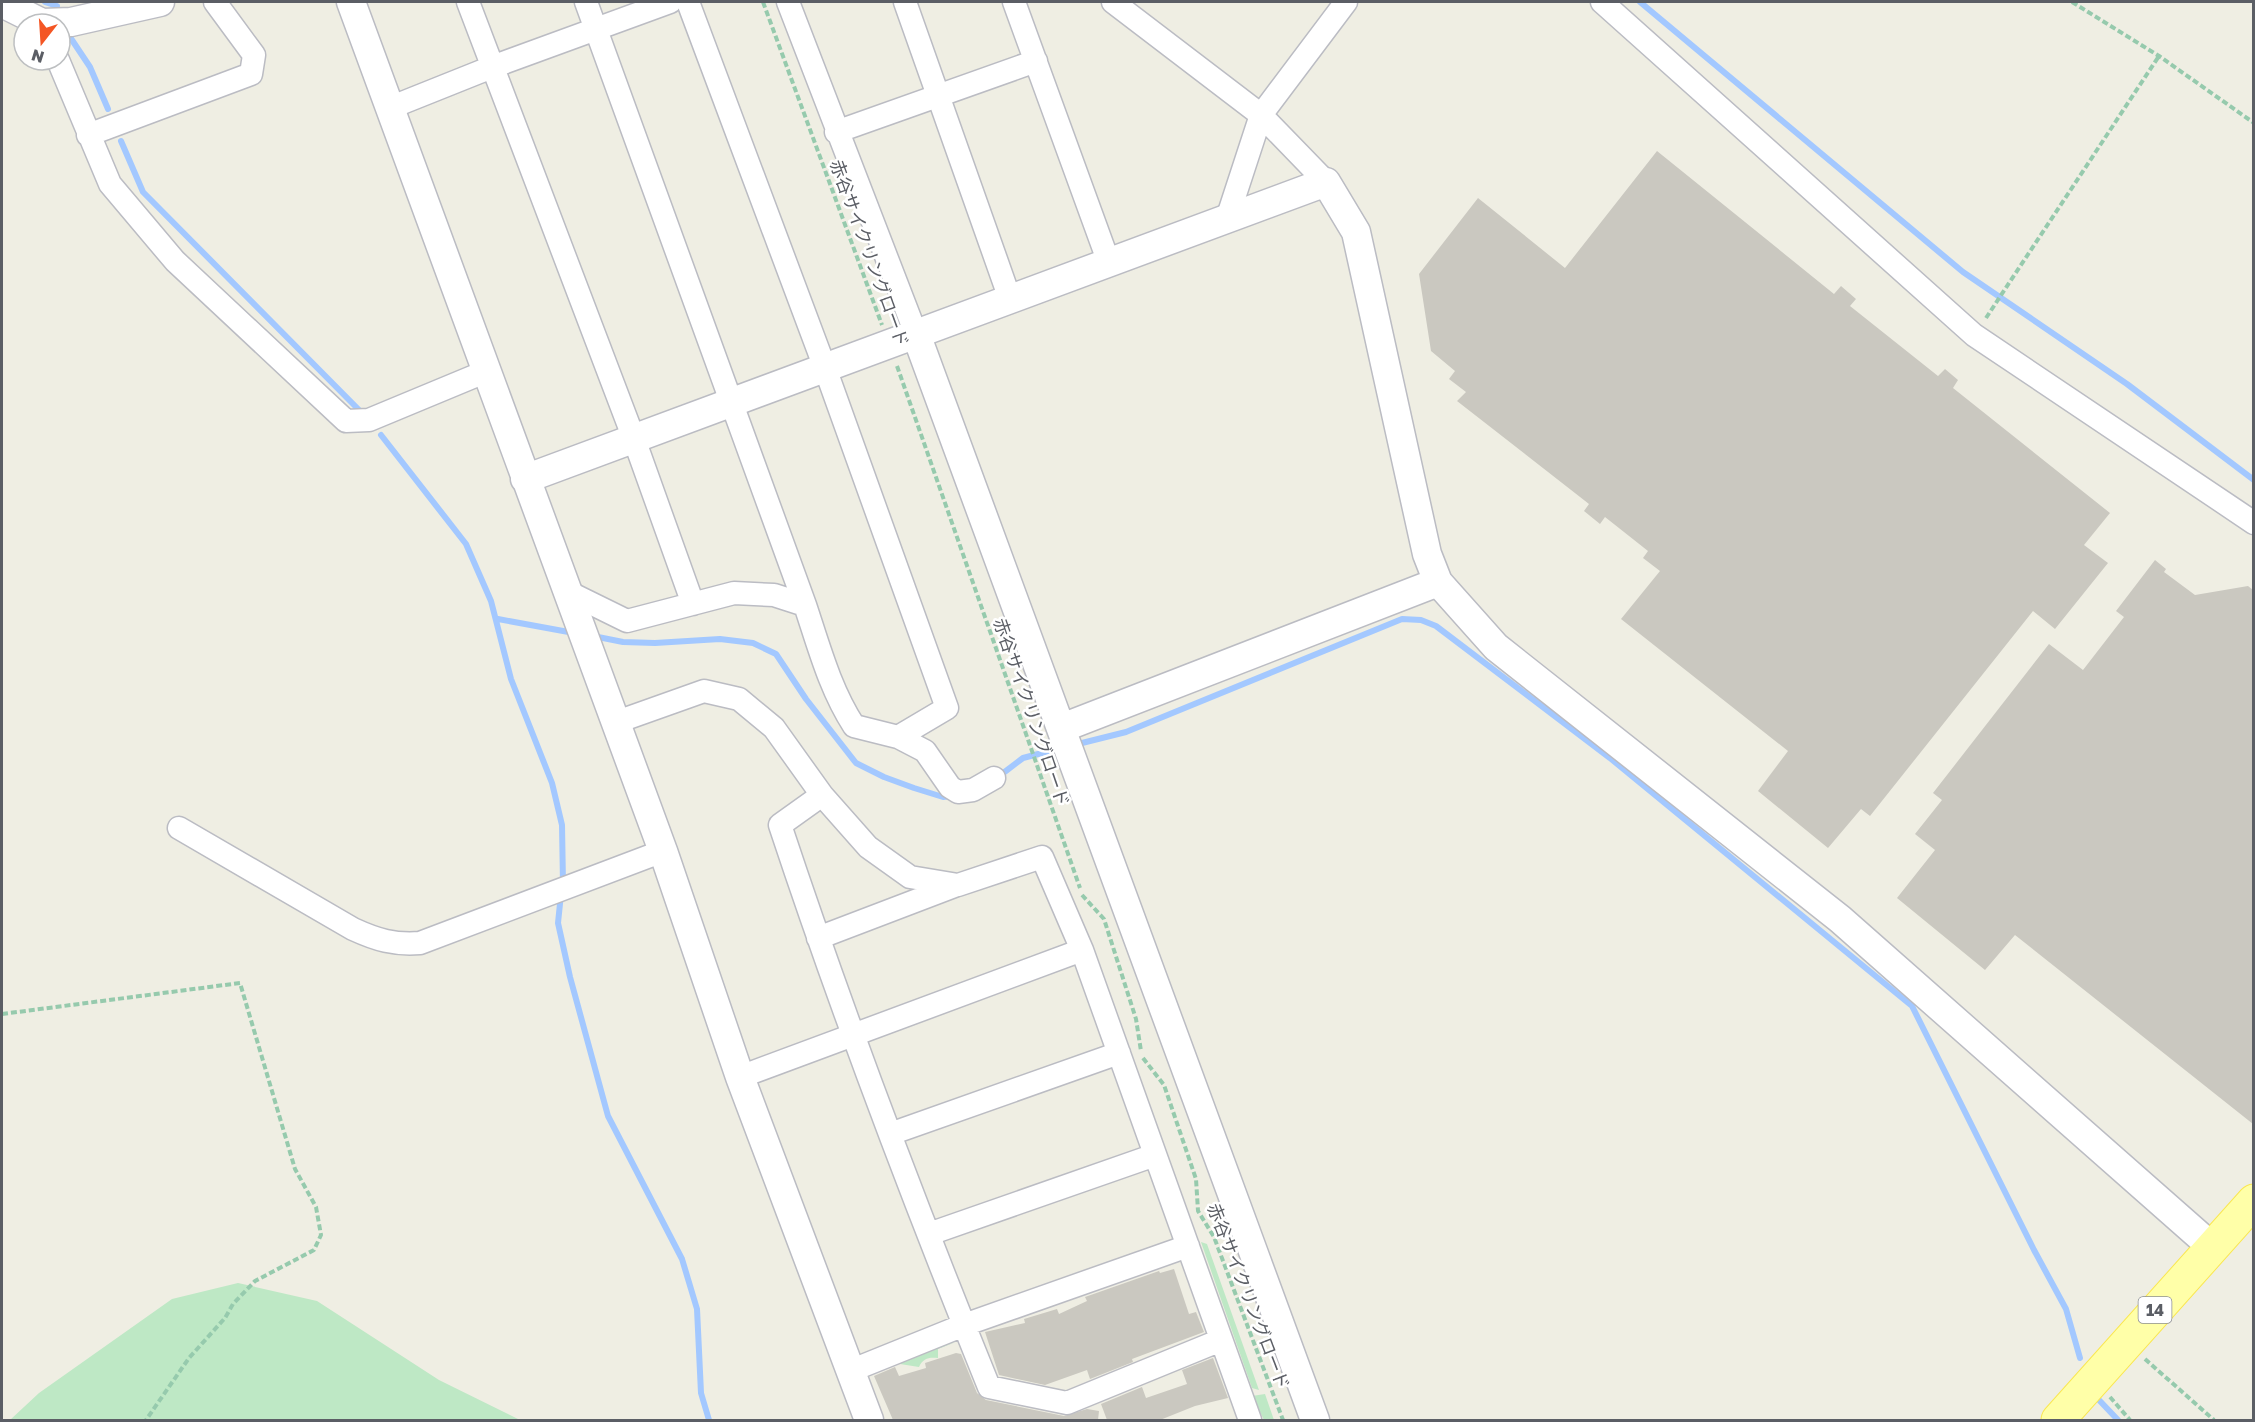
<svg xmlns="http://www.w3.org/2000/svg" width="2255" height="1422" font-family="'Golos Text','Noto Sans JP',sans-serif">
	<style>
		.green { fill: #bee8c5 }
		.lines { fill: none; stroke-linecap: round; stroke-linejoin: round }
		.stream { stroke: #a3c8ff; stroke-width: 6 }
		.building { fill: #cac8c0 }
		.minor-casing { stroke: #bbbcc3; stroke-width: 25 }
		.tertiary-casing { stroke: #bbbcc3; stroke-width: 31 }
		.primary-casing { stroke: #fae751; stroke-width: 35 }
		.path { stroke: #96caad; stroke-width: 4; stroke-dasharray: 6 3; stroke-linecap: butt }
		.minor { stroke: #fff; stroke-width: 22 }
		.tertiary { stroke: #fff; stroke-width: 28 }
		.primary { stroke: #ffffa8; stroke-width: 33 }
		.labels { text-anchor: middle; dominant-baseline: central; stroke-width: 5; stroke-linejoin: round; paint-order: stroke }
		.shield { fill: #fff; stroke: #8c8e93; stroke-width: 1.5 }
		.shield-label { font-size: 16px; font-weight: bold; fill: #5b5e65 }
		.street-label { font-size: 18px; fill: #5b5e65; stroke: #fff }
	</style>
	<rect width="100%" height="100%" fill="#efeee3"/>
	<path class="green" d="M 1201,1242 L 1207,1244 L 1259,1390 L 1252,1388 Z
		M 238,1283 L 317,1301 L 439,1380 L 520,1420 L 10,1420 L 39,1393 L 172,1299 Z
		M 956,1342 L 938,1349 L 938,1358 C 929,1357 923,1358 919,1367 L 900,1364 L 898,1361 Z
		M 1265,1394 L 1274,1420 L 1264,1420 L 1252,1396 Z"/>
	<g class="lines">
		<path class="stream" d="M 45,2 L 57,6
			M 1640,2 L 1963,272 L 2127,384 L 2254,480
			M 70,37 L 90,67 L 108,109
			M 121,141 L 143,192 L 363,414
			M 381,435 L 466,544 L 491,601 L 511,679 L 552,783 L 562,825 L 563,884
			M 498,619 L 574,633
			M 593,636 L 623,642 L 655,643 L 720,639 L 753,643 L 776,654 L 806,699 L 856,763 L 884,777 L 914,788 L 943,797 L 952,796
			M 1074,745 L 1126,732 L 1402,619 L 1421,620 L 1436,626 L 1610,758 L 1912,1006 L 2034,1250 L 2066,1309 L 2080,1358
			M 998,777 L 1023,758 L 1061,748
			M 561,894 L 558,923 L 570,977 L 608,1116 L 682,1259 L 697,1309 L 701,1393 L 709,1420
			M 2099,1400 L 2118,1420"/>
	</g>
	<path class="building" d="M 1657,151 L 1834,294 L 1841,286 L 1856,299 L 1850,306 L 1938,376 L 1945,369 L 1958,380 L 1953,388 L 2110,513 L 2084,545 L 2108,563 L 2055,629 L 2033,611 L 1870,816 L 1861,809 L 1828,848 L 1758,791 L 1788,751 L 1621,619 L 1660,571 L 1643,558 L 1648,551 L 1605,517 L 1600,524 L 1584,511 L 1589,504 L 1457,401 L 1466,392 L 1449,379 L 1455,371 L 1431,351 L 1419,274 L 1478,198 L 1565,268 Z
		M 2155,560 L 2166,569 L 2164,572 L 2195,595 L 2248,586 L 2253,590 L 2253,1124 L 2015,935 L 1985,970 L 1897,898 L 1935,850 L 1915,834 L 1942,800 L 1933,793 L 2049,644 L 2083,670 L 2124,617 L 2116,611 Z
		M 1174,1269 L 1189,1314 L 1196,1312 L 1204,1332 L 1132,1359 L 1133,1362 L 1090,1379 L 1087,1370 L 1045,1385 L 999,1375 L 985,1332 L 1025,1323 L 1024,1319 L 1057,1309 L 1059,1314 L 1087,1301 L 1085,1297 L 1159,1271 L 1160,1273 Z
		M 956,1353 L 961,1354 L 977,1393 L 986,1400 L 1064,1416 L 1087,1409 L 1099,1411 L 1098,1420 L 893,1420 L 874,1376 L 895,1367 L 899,1376 L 926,1368 L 925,1363 Z
		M 1213,1358 L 1228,1398 L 1195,1406 L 1160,1420 L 1107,1420 L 1101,1404 L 1142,1387 L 1146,1398 L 1187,1384 L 1182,1370 Z"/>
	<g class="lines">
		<defs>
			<path id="minor" d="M 468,2 L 634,439 L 693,604
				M 586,2 L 805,605
				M 788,2 L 916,334
				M 905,2 L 1010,299
				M 1014,2 L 1109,263
				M 1113,2 L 1261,115 L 1326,182
				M 1602,2 L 1974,335 L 2254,523
				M 58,60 L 110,184 L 175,261 L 346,421 L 369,420 L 487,371
				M 392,107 L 492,67 L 670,2
				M 836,132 L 1036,61
				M 88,135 L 251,74 L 254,55 L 215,2
				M 1227,219 L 1261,115 L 1346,2
				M 566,591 L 627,621 L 734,593 L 774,595 L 805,605 C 819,647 830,689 854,726 L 898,737 L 947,708 L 825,368 L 688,2
				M 614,723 L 704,691 L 739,699 L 774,728 L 822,795 L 868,847 L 910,877 L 958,885 L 1042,857 L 1082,950 L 1250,1420
				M 898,737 L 925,751 L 950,787 L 958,792 L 973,790 L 994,778
				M 822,795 L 780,825 C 843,1015 914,1202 989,1387 L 1067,1403 L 1221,1340
				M 179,828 L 353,929 C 377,940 394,945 420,943 L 663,851
				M 818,938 L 957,885
				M 740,1077 L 1082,950
				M 890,1134 L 1119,1053
				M 929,1234 L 1155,1155
				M 850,1371 L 964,1325 L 1188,1246"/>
			<path id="tertiary" d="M 351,2 L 663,851 L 740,1077 L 869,1420
				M 2,3 L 42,23 L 71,22 L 160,2
				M 916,334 L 1315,1420
				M 525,479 L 1326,182 L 1356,232 L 1427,554 L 1438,582 L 1496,647 L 1840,919 L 2212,1247
				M 1062,728 L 1438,582"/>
			<path id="primary" d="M 2058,1420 L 2254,1201"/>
		</defs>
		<use href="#minor" class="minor-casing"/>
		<use href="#tertiary" class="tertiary-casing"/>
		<use href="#primary" class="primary-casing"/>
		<path class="path" d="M 763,2 L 882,325
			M 2072,2 L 2159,56 L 2254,123
			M 1986,318 L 2159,56
			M 897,366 L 1080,888
			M 1082,895 L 1104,919 L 1136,1019 L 1141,1051
			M 2,1014 L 240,983 L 295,1169 L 316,1207 L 321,1235 L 314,1250 L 255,1281 L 233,1304 L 225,1318 L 189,1358 L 146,1420
			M 1143,1058 L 1164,1085 L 1196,1179 L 1198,1211 L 1214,1237 L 1283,1420
			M 2145,1359 L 2214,1420
			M 2110,1397 L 2130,1420"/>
		<use href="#minor" class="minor"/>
		<use href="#tertiary" class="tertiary"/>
		<use href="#primary" class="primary"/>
	</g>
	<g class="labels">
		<rect class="shield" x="2138.5" y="1297" width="33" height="26" rx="4.5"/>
		<g class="shield-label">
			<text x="2155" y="1310">14</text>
		</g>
		<g class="street-label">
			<text transform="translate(870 253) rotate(70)">赤谷サイクリングロード</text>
			<text transform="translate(1032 712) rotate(71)">赤谷サイクリングロード</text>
			<text transform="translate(1249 1296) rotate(69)">赤谷サイクリングロード</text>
		</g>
	</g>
	<rect width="2255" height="1422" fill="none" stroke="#5b5e65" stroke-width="6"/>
	<g transform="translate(42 42) rotate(197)"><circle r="28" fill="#ffffff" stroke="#bdbfc1" stroke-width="1.5"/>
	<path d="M0-4.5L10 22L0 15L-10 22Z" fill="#f45624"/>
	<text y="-9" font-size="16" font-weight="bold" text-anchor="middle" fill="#5b5e65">N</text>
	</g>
</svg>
